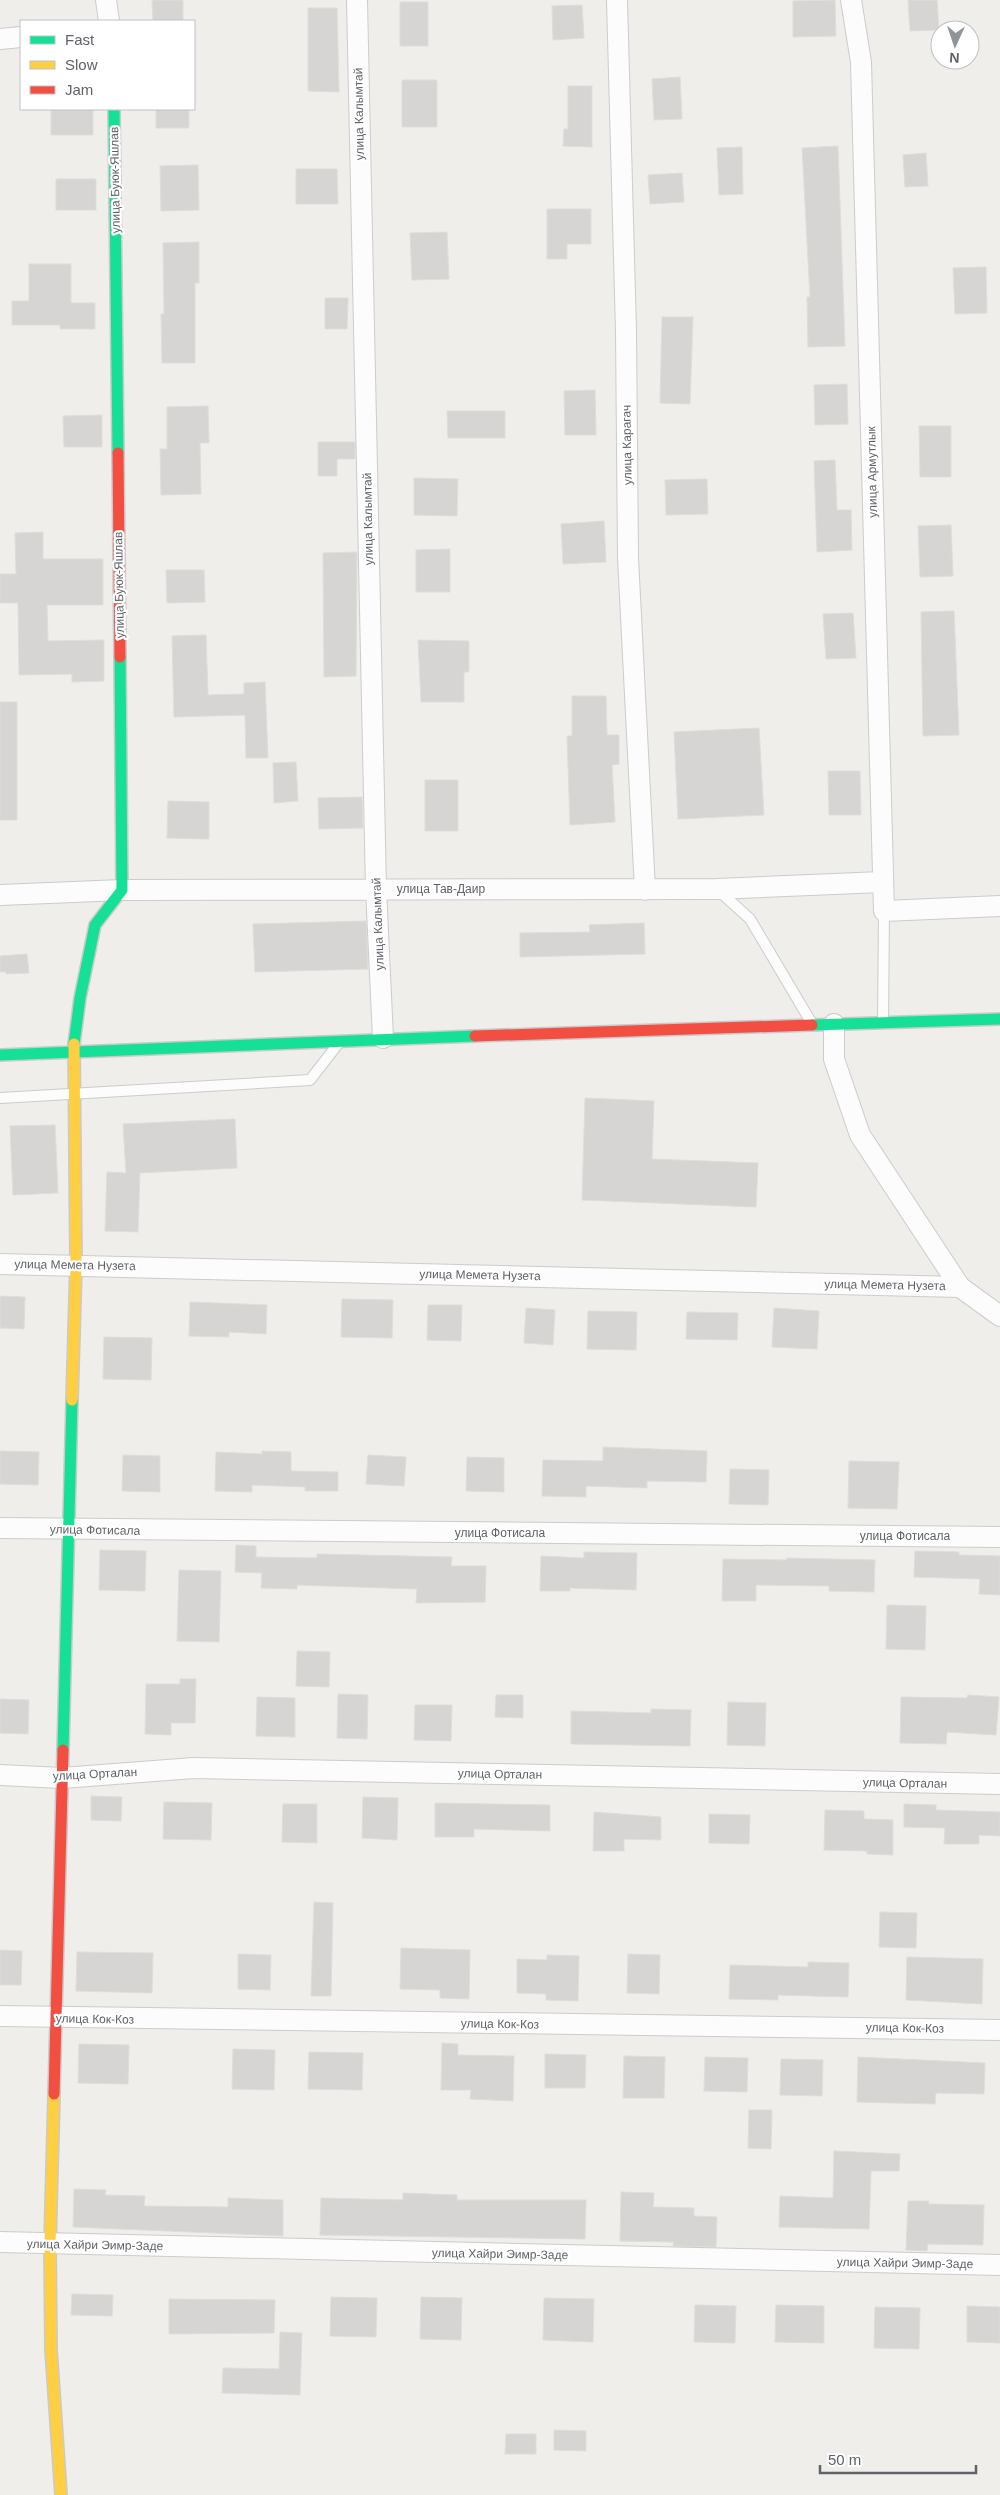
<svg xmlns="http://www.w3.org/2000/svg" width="1000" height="2495" font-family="Helvetica,sans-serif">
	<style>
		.building { fill: #d6d5d3; stroke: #deddd9 }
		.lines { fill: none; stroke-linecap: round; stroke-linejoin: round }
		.lane-casing { stroke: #cbcccc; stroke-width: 12 }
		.street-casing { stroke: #cbcccc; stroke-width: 22 }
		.fast-casing { stroke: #cacacb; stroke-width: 14 }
		.slow-casing { stroke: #cacacb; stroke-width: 14 }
		.jam-casing { stroke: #cacacb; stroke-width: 14 }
		.lane { stroke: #fdfcfc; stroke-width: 10 }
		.street { stroke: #fdfcfc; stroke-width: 20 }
		.fast { stroke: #16e098; stroke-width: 11 }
		.slow { stroke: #ffcf43; stroke-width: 11 }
		.jam { stroke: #f24e42; stroke-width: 11 }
		.labels { text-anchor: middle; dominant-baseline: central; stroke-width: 4.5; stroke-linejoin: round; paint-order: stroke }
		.street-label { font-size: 12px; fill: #5f6368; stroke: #fff }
	</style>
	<rect width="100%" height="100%" fill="#efeeea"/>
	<path class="building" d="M 152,0 L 183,0 L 183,21 L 153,21 Z
		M 835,0 L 836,36 L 793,37 L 793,1 Z
		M 908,0 L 937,0 L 939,30 L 910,31 Z
		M 400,2 L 428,2 L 428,46 L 400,46 Z
		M 582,5 L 584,38 L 553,40 L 552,6 Z
		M 308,8 L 337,8 L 339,92 L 308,91 Z
		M 680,77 L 682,119 L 654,120 L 652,79 Z
		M 402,80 L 437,80 L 437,127 L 402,127 Z
		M 568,86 L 592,86 L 592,147 L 563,146 L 564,129 L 568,129 Z
		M 51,109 L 93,109 L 93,135 L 51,135 Z
		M 156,109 L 189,109 L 189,128 L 156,128 Z
		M 838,146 L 845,346 L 808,347 L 807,297 L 810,297 L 802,148 Z
		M 742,147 L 743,194 L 719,195 L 717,148 Z
		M 926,153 L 928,186 L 905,187 L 903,155 Z
		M 198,165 L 199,210 L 161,211 L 160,166 Z
		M 296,169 L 337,169 L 338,204 L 296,204 Z
		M 682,173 L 684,202 L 650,204 L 648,175 Z
		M 56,179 L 96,179 L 96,210 L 56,210 Z
		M 547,209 L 591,209 L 591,244 L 567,244 L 567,259 L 547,259 Z
		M 447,232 L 449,279 L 412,280 L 410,233 Z
		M 199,242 L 199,283 L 195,283 L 195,363 L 162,363 L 161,314 L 164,314 L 163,243 Z
		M 29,264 L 71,264 L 71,303 L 95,303 L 95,329 L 60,329 L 60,325 L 12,325 L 12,301 L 29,301 Z
		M 986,267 L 987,313 L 955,314 L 953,268 Z
		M 325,298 L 348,298 L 347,329 L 325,329 Z
		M 662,317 L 693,317 L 690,404 L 660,403 Z
		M 847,384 L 848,424 L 815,425 L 814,385 Z
		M 595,390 L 596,435 L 565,435 L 564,391 Z
		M 208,406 L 209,443 L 200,443 L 201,494 L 161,495 L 160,449 L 167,449 L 167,407 Z
		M 447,411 L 505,411 L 505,438 L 448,438 Z
		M 102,415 L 102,447 L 64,447 L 63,416 Z
		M 919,426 L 951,426 L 951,477 L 920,477 Z
		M 318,442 L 355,442 L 355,459 L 337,459 L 337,476 L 318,476 Z
		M 835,460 L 837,510 L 851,510 L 852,550 L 817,552 L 814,461 Z
		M 414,478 L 458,479 L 457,516 L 414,515 Z
		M 707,479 L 708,514 L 666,515 L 665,480 Z
		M 604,521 L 606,562 L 563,564 L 561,524 Z
		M 951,525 L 953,576 L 920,577 L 918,526 Z
		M 43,532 L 43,559 L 103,559 L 103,605 L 47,605 L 48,641 L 104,640 L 104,681 L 72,682 L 72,674 L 19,675 L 18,603 L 0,603 L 0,574 L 16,574 L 15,533 Z
		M 450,549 L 450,592 L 416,592 L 416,550 Z
		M 357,552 L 356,676 L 324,677 L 323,553 Z
		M 166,570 L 204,570 L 205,602 L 167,603 Z
		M 954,611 L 959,735 L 923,736 L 921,612 Z
		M 853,613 L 856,658 L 826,659 L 823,614 Z
		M 206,635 L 208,695 L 244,694 L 244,683 L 265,682 L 268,758 L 246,758 L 245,715 L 174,717 L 172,636 Z
		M 418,640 L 469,641 L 469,672 L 464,672 L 464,702 L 421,702 Z
		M 572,696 L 606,696 L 607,735 L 619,735 L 619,764 L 612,765 L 615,822 L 570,825 L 567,736 L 572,736 Z
		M 0,702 L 17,702 L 17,820 L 0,820 Z
		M 759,728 L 764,815 L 678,819 L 674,732 Z
		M 296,762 L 298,801 L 274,803 L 273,763 Z
		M 828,771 L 860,771 L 861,815 L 829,815 Z
		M 425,780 L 458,780 L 458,831 L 425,831 Z
		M 362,797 L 363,828 L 319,829 L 318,798 Z
		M 168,801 L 209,802 L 209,839 L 167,838 Z
		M 366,921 L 368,969 L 255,972 L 253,924 Z
		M 644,923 L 645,954 L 520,957 L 520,933 L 590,932 L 589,925 Z
		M 27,954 L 29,973 L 6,974 L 6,972 L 0,972 L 0,956 Z
		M 585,1098 L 654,1101 L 652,1159 L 758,1163 L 756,1207 L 582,1200 Z
		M 235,1119 L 237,1168 L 140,1173 L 138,1232 L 105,1231 L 107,1172 L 126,1173 L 123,1124 Z
		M 55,1125 L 58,1193 L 13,1195 L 10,1126 Z
		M 0,1296 L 25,1297 L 24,1329 L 0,1328 Z
		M 342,1299 L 393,1300 L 392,1338 L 341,1337 Z
		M 190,1302 L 267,1305 L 266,1334 L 229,1332 L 229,1337 L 189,1336 Z
		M 428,1305 L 462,1305 L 461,1341 L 427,1340 Z
		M 526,1308 L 555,1310 L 553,1345 L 524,1343 Z
		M 774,1308 L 819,1311 L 817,1349 L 772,1347 Z
		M 588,1311 L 637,1312 L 636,1350 L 587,1349 Z
		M 687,1312 L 738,1313 L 737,1340 L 686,1339 Z
		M 104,1337 L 152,1338 L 151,1380 L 103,1379 Z
		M 603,1447 L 707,1451 L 706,1482 L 647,1481 L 647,1488 L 586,1486 L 586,1497 L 542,1496 L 543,1460 L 603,1461 Z
		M 0,1451 L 39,1452 L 38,1485 L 0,1484 Z
		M 262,1451 L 291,1452 L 291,1471 L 338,1472 L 338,1491 L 305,1491 L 305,1487 L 252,1485 L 252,1492 L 215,1491 L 216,1452 L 262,1454 Z
		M 123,1455 L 160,1456 L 160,1492 L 122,1491 Z
		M 368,1455 L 406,1457 L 404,1486 L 366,1484 Z
		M 467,1457 L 504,1458 L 504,1492 L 466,1491 Z
		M 849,1461 L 899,1462 L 897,1509 L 848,1508 Z
		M 730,1469 L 769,1470 L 768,1505 L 729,1504 Z
		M 236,1545 L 256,1546 L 256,1557 L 317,1558 L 317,1554 L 452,1557 L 451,1566 L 486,1566 L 485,1602 L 416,1603 L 417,1589 L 297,1585 L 297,1589 L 261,1588 L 262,1573 L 235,1572 Z
		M 100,1550 L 146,1551 L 145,1591 L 99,1590 Z
		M 915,1551 L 959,1552 L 959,1555 L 1000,1556 L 1000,1595 L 979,1594 L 980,1579 L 914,1577 Z
		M 584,1552 L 637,1553 L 636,1590 L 570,1588 L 570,1591 L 540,1591 L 541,1556 L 584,1558 Z
		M 787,1558 L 875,1560 L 874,1592 L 829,1591 L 829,1586 L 756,1585 L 756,1601 L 722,1601 L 723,1559 L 787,1560 Z
		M 179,1570 L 221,1571 L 219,1642 L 177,1641 Z
		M 887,1605 L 926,1606 L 925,1650 L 886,1649 Z
		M 297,1651 L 330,1652 L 329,1687 L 296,1686 Z
		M 180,1679 L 196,1679 L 195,1723 L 171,1723 L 171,1735 L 145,1734 L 146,1684 L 180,1684 Z
		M 338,1694 L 368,1695 L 367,1739 L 337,1738 Z
		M 496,1695 L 523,1695 L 523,1718 L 495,1717 Z
		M 968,1695 L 999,1697 L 996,1735 L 947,1732 L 946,1744 L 900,1743 L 901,1697 L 967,1698 Z
		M 257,1697 L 295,1698 L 295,1737 L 256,1736 Z
		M 0,1699 L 29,1700 L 28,1734 L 0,1733 Z
		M 728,1702 L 766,1703 L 765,1746 L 727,1745 Z
		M 415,1705 L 452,1705 L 451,1741 L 414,1740 Z
		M 651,1709 L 691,1710 L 690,1746 L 571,1744 L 571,1711 L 651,1713 Z
		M 91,1796 L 122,1797 L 121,1821 L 91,1820 Z
		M 363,1797 L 398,1798 L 397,1840 L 362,1838 Z
		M 164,1802 L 212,1803 L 211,1840 L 163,1839 Z
		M 435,1803 L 550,1805 L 550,1831 L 474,1829 L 474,1837 L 435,1837 Z
		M 283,1804 L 317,1804 L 317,1843 L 282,1842 Z
		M 904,1804 L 936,1805 L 936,1810 L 1000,1812 L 1000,1836 L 979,1835 L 979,1844 L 944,1844 L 945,1828 L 904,1827 Z
		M 825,1810 L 864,1811 L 864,1819 L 893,1820 L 893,1855 L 867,1854 L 867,1851 L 824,1850 Z
		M 594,1812 L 661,1817 L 661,1840 L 624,1839 L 624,1851 L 593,1851 Z
		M 709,1814 L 750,1815 L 749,1844 L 709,1843 Z
		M 314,1902 L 333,1903 L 331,1996 L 311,1996 Z
		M 880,1912 L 917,1913 L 916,1948 L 879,1947 Z
		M 401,1948 L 470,1950 L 469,1999 L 440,1998 L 440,1990 L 400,1989 Z
		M 0,1950 L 22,1951 L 21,1985 L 0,1985 Z
		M 77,1952 L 153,1953 L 152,1993 L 76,1991 Z
		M 238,1954 L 271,1955 L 270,1990 L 238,1989 Z
		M 628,1954 L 660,1955 L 659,1994 L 627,1993 Z
		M 547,1955 L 579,1956 L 578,2001 L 546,2000 L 546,1994 L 517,1993 L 517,1959 L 547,1960 Z
		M 907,1957 L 983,1959 L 982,2004 L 906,2000 Z
		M 808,1962 L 849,1963 L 848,1997 L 778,1995 L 778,2000 L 729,1999 L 730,1965 L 808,1967 Z
		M 442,2043 L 458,2044 L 458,2055 L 514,2056 L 513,2101 L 470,2099 L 471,2090 L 441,2090 Z
		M 79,2044 L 129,2045 L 128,2084 L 78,2083 Z
		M 233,2049 L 275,2050 L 274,2090 L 232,2089 Z
		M 309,2052 L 363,2053 L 362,2090 L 308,2089 Z
		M 545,2054 L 586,2055 L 585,2088 L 545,2088 Z
		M 624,2056 L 665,2057 L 664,2098 L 623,2098 Z
		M 705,2057 L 748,2058 L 747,2092 L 704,2091 Z
		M 858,2057 L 985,2063 L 984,2094 L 936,2093 L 935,2104 L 857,2102 Z
		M 781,2059 L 823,2060 L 822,2096 L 780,2095 Z
		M 749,2110 L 772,2110 L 771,2149 L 748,2148 Z
		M 834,2151 L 900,2154 L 899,2171 L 871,2171 L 869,2229 L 779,2227 L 780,2196 L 833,2198 Z
		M 74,2189 L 106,2190 L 105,2195 L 145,2196 L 144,2206 L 228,2207 L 228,2198 L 283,2200 L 283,2236 L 73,2227 Z
		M 621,2192 L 654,2193 L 653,2207 L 694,2208 L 694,2216 L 717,2217 L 716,2247 L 673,2246 L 674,2242 L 620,2241 Z
		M 403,2193 L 457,2195 L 457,2200 L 586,2200 L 585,2239 L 320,2235 L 321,2198 L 403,2200 Z
		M 908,2201 L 929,2201 L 928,2204 L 984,2205 L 983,2245 L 928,2244 L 927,2251 L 906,2250 Z
		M 72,2294 L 113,2295 L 112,2316 L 71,2315 Z
		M 331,2297 L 377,2298 L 376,2337 L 330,2336 Z
		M 421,2297 L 462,2298 L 461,2340 L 420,2339 Z
		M 544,2298 L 594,2299 L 593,2342 L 543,2340 Z
		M 169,2299 L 275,2300 L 274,2333 L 169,2334 Z
		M 695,2305 L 736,2306 L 735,2343 L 694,2342 Z
		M 776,2305 L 824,2306 L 824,2343 L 775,2342 Z
		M 967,2306 L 1000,2307 L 1000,2343 L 967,2342 Z
		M 875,2307 L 920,2308 L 919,2349 L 874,2348 Z
		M 280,2332 L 302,2333 L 300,2395 L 222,2393 L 223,2368 L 279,2369 Z
		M 554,2430 L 586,2431 L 586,2451 L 554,2450 Z
		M 506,2434 L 536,2434 L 536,2454 L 505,2454 Z"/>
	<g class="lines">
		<defs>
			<path id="lane" d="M 718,890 L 750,919 L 811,1022
				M 883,1023 L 884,911
				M 0,1098 L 310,1080 L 338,1044"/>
			<path id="street" d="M 106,0 L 109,21
				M 357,0 L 376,889 L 383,1038
				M 617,0 L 626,331 L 628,558 L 645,890
				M 851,0 L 861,62 L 884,911 L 1000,906
				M 0,39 L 21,37
				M 0,895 L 122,890 L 717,889 L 882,882
				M 834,1024 L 834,1059 L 860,1135 L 960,1287 L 1000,1316
				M 0,1264 L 960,1287
				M 0,1528 L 1000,1537
				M 0,1775 L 62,1778 L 194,1768 L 1000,1784
				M 0,2016 L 1000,2030
				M 0,2242 L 1000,2265"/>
			<path id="fast" d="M 114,109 L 118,453
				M 812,1025 L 1000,1019
				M 74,1044 L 80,998 L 95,925 L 122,890 L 120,657
				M 0,1055 L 475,1036
				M 63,1750 L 72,1400"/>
			<path id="slow" d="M 72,1400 L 76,1265 L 74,1044
				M 54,2094 L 50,2244 L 51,2349 L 61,2495"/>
			<path id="jam" d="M 118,453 L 120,657
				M 475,1036 L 812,1025
				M 54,2094 L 63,1750"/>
		</defs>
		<use href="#lane" class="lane-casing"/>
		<use href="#street" class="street-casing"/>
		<use href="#fast" class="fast-casing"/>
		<use href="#slow" class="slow-casing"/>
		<use href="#jam" class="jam-casing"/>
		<use href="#lane" class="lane"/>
		<use href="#street" class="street"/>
		<use href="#fast" class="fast"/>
		<use href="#slow" class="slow"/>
		<use href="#jam" class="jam"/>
	</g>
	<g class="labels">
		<g class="street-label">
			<text transform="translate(359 114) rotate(-91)">улица Калымтай</text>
			<text transform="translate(115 180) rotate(-91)">улица Буюк-Яшлав</text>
			<text transform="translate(627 445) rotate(-91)">улица Карагач</text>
			<text transform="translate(872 472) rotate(-91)">улица Армутлык</text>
			<text transform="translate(368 519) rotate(-91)">улица Калымтай</text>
			<text transform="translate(119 585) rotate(-91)">улица Буюк-Яшлав</text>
			<text x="441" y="889">улица Тав-Даир</text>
			<text transform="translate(378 924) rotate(-92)">улица Калымтай</text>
			<text transform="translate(75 1265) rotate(1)">улица Мемета Нузета</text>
			<text transform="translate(480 1275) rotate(1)">улица Мемета Нузета</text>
			<text transform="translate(885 1285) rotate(1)">улица Мемета Нузета</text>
			<text transform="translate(95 1530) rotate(1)">улица Фотисала</text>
			<text x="500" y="1533">улица Фотисала</text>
			<text x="905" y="1536">улица Фотисала</text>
			<text transform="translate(95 1774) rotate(-3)">улица Орталан</text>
			<text transform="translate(500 1774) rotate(1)">улица Орталан</text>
			<text transform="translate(905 1783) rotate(1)">улица Орталан</text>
			<text transform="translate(95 2019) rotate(1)">улица Кок-Коз</text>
			<text transform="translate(500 2024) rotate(1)">улица Кок-Коз</text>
			<text transform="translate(905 2028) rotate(1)">улица Кок-Коз</text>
			<text transform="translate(95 2245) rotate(1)">улица Хайри Эимр-Заде</text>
			<text transform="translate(500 2254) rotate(1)">улица Хайри Эимр-Заде</text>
			<text transform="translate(905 2263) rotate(1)">улица Хайри Эимр-Заде</text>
		</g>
	</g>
	<rect x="20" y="20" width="175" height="90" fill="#ffffff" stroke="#bfc1c3"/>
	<rect x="30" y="36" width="25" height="8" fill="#16e098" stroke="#bfc1c3"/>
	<text x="65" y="45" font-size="15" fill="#5f6368">Fast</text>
	<rect x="30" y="61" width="25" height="8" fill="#ffcf43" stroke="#bfc1c3"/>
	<text x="65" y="70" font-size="15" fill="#5f6368">Slow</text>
	<rect x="30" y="86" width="25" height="8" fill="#f24e42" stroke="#bfc1c3"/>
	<text x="65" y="95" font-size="15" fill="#5f6368">Jam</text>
	<g transform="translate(955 45) rotate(183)"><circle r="24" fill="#ffffff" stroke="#bfc1c3"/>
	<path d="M0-4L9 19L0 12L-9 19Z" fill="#919496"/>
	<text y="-8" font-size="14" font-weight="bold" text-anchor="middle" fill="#5f6368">N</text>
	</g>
	<path d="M820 2465v8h156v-8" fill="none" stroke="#5f6368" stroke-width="2.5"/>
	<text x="828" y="2465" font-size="15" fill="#5f6368" stroke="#ffffff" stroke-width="4" paint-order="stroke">50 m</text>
</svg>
